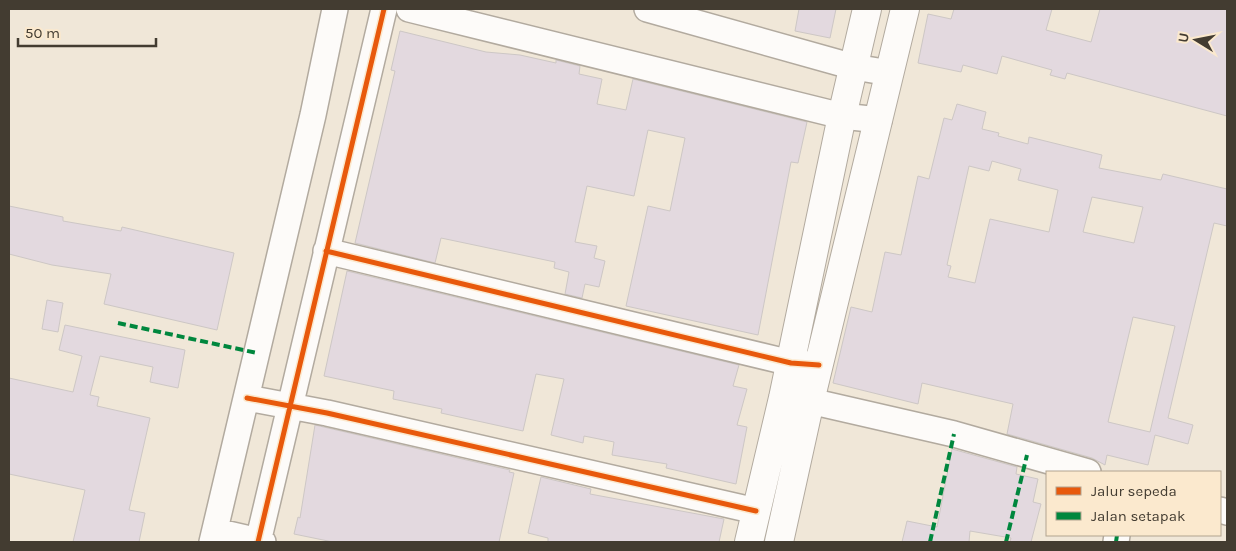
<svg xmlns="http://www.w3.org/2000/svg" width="1236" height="551" font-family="Karla,sans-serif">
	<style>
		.building { fill: #e3d9df; stroke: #cdc7c5; fill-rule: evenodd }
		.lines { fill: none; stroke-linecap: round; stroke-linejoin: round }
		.minor-casing { stroke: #b2aa9f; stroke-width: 28 }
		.highway-casing { stroke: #b2aa9f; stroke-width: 30 }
		.minor { stroke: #fdfbf9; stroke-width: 25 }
		.highway { stroke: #fdfbf9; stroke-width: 28 }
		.quiet { stroke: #00873e; stroke-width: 4; stroke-dasharray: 8 4; stroke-linecap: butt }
		.cycleway-casing { stroke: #fbe9ce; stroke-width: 8 }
		.cycleway { stroke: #e8590c; stroke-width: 5 }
	</style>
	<rect width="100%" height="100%" fill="#f0e7d8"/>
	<path class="building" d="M 799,9 L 836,9 L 830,38 L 795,31 Z
		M 954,9 L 1052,9 L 1046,30 L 1091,42 L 1100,9 L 1227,9 L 1227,116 L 1067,73 L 1065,79 L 1050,75 L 1052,70 L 1002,56 L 997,74 L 963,65 L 961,72 L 918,63 L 928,14 L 951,19 Z
		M 400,31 L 486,52 L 520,55 L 556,63 L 556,60 L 580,66 L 579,74 L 602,79 L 597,104 L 626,110 L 633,79 L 807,122 L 798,163 L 791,162 L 758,335 L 626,306 L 648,206 L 670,211 L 685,138 L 648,130 L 634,196 L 587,186 L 575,242 L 597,246 L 594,258 L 605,261 L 599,287 L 585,284 L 582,298 L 565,294 L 569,272 L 554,268 L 555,262 L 441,238 L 435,263 L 355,243 L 395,71 L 391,70 Z
		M 957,104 L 986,112 L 982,129 L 999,133 L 998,136 L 1028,144 L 1029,137 L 1102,155 L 1099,168 L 1161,180 L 1163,174 L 1227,189 L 1227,226 L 1214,223 L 1168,418 L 1193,425 L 1188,444 L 1155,435 L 1148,465 L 1107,455 L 1105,465 L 1092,458 L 1007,434 L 1013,404 L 922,383 L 918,404 L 833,383 L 851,307 L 872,312 L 885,252 L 901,255 L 918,176 L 929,179 L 944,118 L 952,120 ZM 992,161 L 1021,169 L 1018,180 L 1058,190 L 1049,232 L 990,219 L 975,283 L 948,277 L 951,266 L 947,265 L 969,166 L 989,171 ZM 1092,197 L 1143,207 L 1134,243 L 1083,232 ZM 1133,317 L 1175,326 L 1150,432 L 1108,422 Z
		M 9,206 L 63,217 L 63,221 L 121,231 L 122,227 L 234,253 L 217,330 L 104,304 L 111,274 L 52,265 L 9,254 Z
		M 347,271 L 739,365 L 733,386 L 747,389 L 737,425 L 747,427 L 736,484 L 666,468 L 667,464 L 612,455 L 614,442 L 584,436 L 583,443 L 551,435 L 564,379 L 536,374 L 523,431 L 441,413 L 442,409 L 393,399 L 394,391 L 324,376 Z
		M 47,300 L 63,303 L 58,332 L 42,329 Z
		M 65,325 L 185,350 L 178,388 L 150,382 L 153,367 L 100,356 L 90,395 L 99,397 L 97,406 L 150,418 L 129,510 L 145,513 L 139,542 L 73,542 L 85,490 L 9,474 L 9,378 L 73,392 L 82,356 L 59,350 Z
		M 315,425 L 510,470 L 509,472 L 514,473 L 499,542 L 333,542 L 294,534 L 298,517 L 300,518 Z
		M 952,449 L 1017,467 L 1016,474 L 1038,479 L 1033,502 L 1041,504 L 1031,542 L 1010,542 L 1011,538 L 970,531 L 969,542 L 902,542 L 907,521 L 937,527 Z
		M 541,477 L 591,489 L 590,494 L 724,519 L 719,542 L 548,542 L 548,538 L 528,533 Z"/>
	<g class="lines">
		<defs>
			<path id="minor" d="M 409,9 L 842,116 L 879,120
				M 647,9 L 854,67 L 890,73
				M 326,251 L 791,363 L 810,364
				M 247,398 L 327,413 L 756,511
				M 789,399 L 810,401 L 954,434 L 1088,472
				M 1220,510 L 1227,512
				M 215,531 L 263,542
				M 212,542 L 313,115 L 335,9
				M 258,542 L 384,9
				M 1116,542 L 1117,535"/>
			<path id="highway" d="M 749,542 L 783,398 L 842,116 L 867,9
				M 779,542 L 810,401 L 905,9"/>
		</defs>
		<use href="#minor" class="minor-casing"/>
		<use href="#highway" class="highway-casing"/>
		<use href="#minor" class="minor"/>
		<use href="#highway" class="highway"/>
		<path class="quiet" d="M 118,323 L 257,353
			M 930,542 L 954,434
			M 1006,542 L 1027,455
			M 1116,542 L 1117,535"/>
		<defs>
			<path id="cycleway" d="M 326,251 L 791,363 L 819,365
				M 247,398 L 327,413 L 756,511
				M 258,542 L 384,9"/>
		</defs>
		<use href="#cycleway" class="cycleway-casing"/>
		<use href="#cycleway" class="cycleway"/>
	</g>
	<rect width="1236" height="551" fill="none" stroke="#433c31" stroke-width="20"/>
	<rect x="1046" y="471" width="175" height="65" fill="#fbe9ce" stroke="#b1a48f"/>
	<rect x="1056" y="487" width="25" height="8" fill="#e8590c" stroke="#b1a48f"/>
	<text x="1091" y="496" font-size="15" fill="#433c31">Jalur sepeda</text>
	<rect x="1056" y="512" width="25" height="8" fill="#00873e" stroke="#b1a48f"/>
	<text x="1091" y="521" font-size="15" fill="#433c31">Jalan setapak</text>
	<g transform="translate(1196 40) rotate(280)" stroke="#fbe9ce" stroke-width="4" paint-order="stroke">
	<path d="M0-4L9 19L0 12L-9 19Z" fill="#433c31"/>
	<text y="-8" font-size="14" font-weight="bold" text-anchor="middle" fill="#433c31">U</text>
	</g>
	<path d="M18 38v8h138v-8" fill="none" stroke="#433c31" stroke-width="2.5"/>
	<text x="25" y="38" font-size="15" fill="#433c31" stroke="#fbe9ce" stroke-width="4" paint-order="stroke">50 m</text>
</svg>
